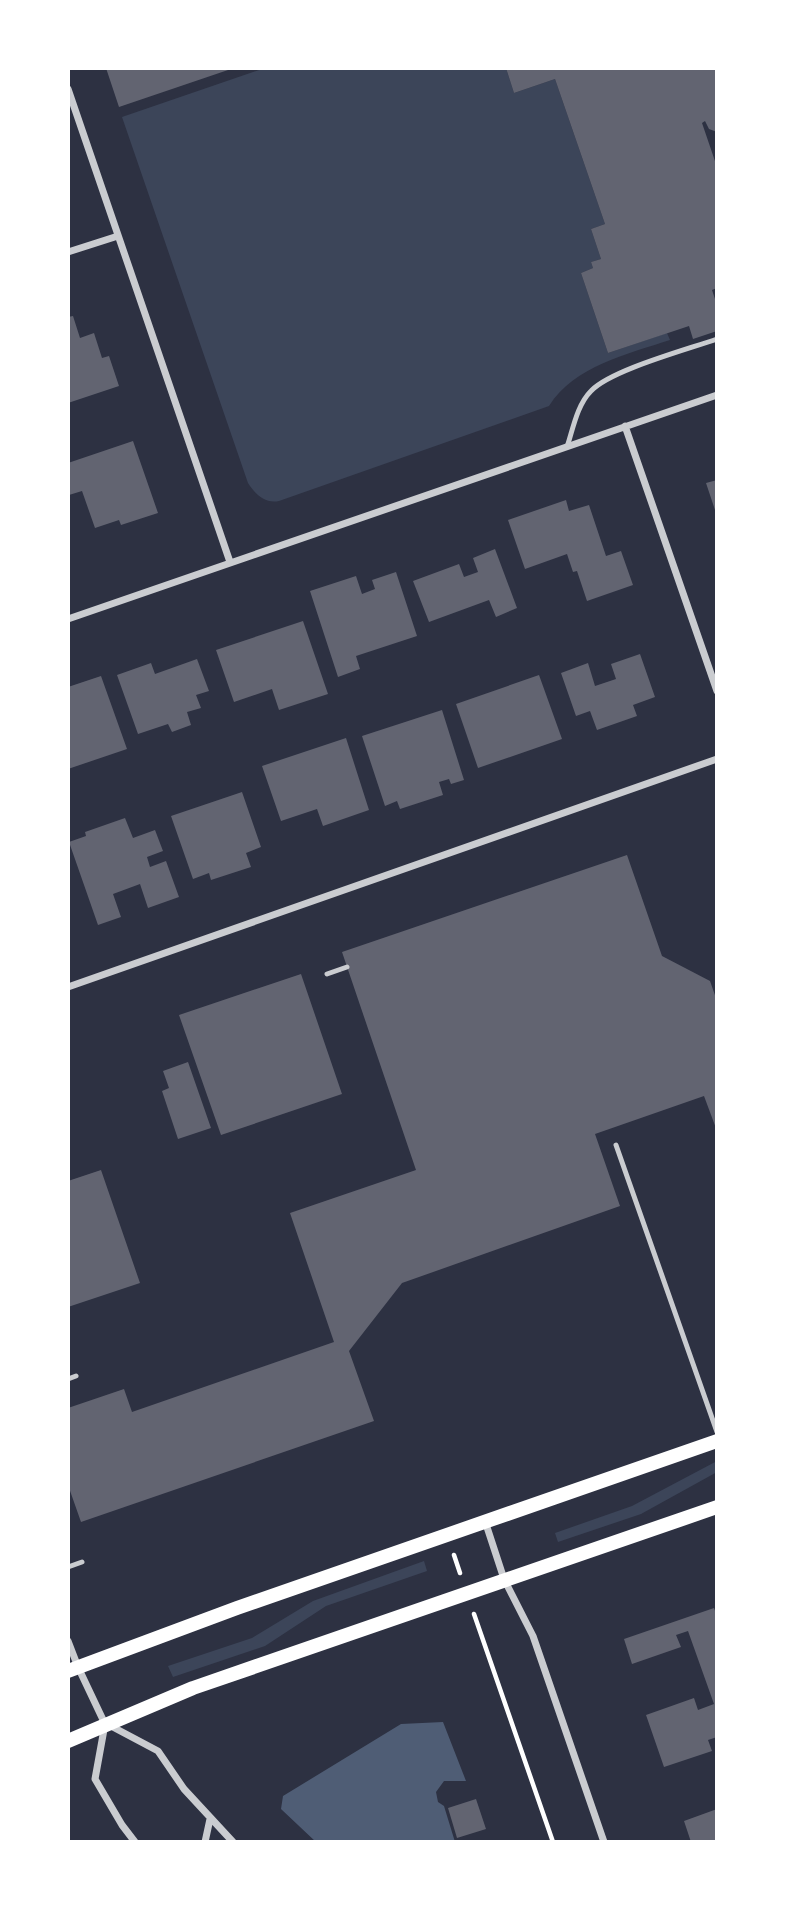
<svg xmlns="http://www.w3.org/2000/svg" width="785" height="1910" font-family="Inter,sans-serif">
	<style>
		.green { fill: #3c4559 }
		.water { fill: #4f5d75 }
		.building { fill: #626471 }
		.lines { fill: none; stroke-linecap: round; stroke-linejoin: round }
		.path { stroke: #fff; stroke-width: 4.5 }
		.service { stroke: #caccd0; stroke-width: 5 }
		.minor { stroke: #caccd0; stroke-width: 7 }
		.secondary { stroke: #fff; stroke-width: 14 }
	</style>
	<rect width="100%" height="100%" fill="#2d3142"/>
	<path class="green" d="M 265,68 L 506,68 L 514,93 L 555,79 L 605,224 L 591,229 L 601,259 L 591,262 L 593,268 L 581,273 L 608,353 L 667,333 L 670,340 C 628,354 574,366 549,406 L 279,501 C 265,504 255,494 248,483 L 122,117 Z
		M 717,1461 L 717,1472 L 641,1514 L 558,1542 L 555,1533 L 632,1506 Z
		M 424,1561 L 427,1571 L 326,1606 L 265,1646 L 173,1677 L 168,1666 L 252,1638 L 313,1601 Z"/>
	<path class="water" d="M 443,1722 L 466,1781 L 444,1781 L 436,1792 L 438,1802 L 444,1806 L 455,1842 L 316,1842 L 281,1809 L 283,1796 L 401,1724 Z"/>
	<path class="building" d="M 106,68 L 231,68 L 231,69 L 119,107 Z
		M 506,68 L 717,68 L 717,132 L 709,129 L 705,121 L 702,123 L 717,167 L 717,288 L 712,290 L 717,305 L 717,331 L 693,339 L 689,326 L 608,353 L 581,273 L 593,268 L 591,262 L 601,259 L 591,229 L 605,224 L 555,79 L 514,93 Z
		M 73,316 L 80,338 L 94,333 L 102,358 L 109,356 L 119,386 L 68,403 L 68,317 Z
		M 133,441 L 158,513 L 121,525 L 119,520 L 95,528 L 82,491 L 69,495 L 68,463 Z
		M 717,480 L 717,513 L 716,513 L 706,483 Z
		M 566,500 L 569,511 L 589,505 L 606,556 L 621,551 L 633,585 L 587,601 L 577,571 L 573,572 L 567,554 L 525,569 L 508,520 Z
		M 495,549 L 517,608 L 496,617 L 489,600 L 429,622 L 413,581 L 459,564 L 464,577 L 478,572 L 473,558 Z
		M 396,572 L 417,636 L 356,656 L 360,669 L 338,677 L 310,591 L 356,576 L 362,594 L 375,589 L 372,580 Z
		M 303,621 L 328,694 L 279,710 L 272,689 L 234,702 L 216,650 Z
		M 640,654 L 655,697 L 633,705 L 637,716 L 597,730 L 590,711 L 576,716 L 561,673 L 588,663 L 595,686 L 616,679 L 611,664 Z
		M 197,659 L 209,691 L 196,695 L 201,708 L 187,712 L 191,725 L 172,732 L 168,724 L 138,734 L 117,675 L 151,663 L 155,674 Z
		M 539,675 L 562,739 L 478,768 L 456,704 Z
		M 101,676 L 127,749 L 68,769 L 68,687 Z
		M 442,710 L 464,780 L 451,784 L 449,779 L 439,782 L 443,795 L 400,809 L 397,801 L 385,806 L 362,736 Z
		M 346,738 L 369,810 L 323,826 L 317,809 L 281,821 L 262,766 Z
		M 242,792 L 261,847 L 246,853 L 251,867 L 211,880 L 209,873 L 193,879 L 171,816 Z
		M 125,818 L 133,838 L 155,830 L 163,851 L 147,857 L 150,867 L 166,861 L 179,897 L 148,908 L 140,884 L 113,894 L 121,917 L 98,925 L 69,842 L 86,836 L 85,832 Z
		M 627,855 L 662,956 L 710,981 L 717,1001 L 717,1131 L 704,1096 L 595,1134 L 620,1206 L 402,1283 L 349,1351 L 374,1421 L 81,1522 L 68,1485 L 68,1408 L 124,1389 L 132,1412 L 334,1342 L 290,1213 L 416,1170 L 342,952 Z
		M 301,974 L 342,1094 L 221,1135 L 179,1015 Z
		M 188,1062 L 211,1128 L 178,1139 L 162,1091 L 169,1088 L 163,1071 Z
		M 101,1170 L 140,1283 L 68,1307 L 68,1181 Z
		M 714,1608 L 717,1616 L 717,1737 L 708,1740 L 712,1751 L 664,1767 L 646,1715 L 694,1698 L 698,1710 L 714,1704 L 688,1631 L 676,1635 L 681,1647 L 632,1664 L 624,1639 Z
		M 476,1799 L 486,1829 L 457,1838 L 448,1808 Z
		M 717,1809 L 717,1842 L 691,1842 L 684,1821 Z"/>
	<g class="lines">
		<path class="path" d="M 454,1555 L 460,1573
			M 474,1614 L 553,1842"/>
		<path class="service" d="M 567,447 C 573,429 577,405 591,391 C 611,370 686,350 717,339
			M 327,974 L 347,967
			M 616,1145 L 717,1432
			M 68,1379 L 76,1376
			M 68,1567 L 82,1562"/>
		<path class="minor" d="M 68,89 L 230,562
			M 68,252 L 118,236
			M 625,426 L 717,691
			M 68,619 L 717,395
			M 68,987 L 717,759
			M 485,1521 L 504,1579 L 533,1636 L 604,1842
			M 68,1641 L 78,1667 L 105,1724
			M 105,1724 L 95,1779 L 122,1825 L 135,1842
			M 109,1725 L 158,1751 L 184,1789 L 233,1842
			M 205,1842 L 210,1819"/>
		<path class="secondary" d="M 68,1671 L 237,1608 L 717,1441
			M 68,1741 L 193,1688 L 717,1507"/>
	</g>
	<rect width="785" height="1910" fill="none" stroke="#ffffff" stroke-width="140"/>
</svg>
